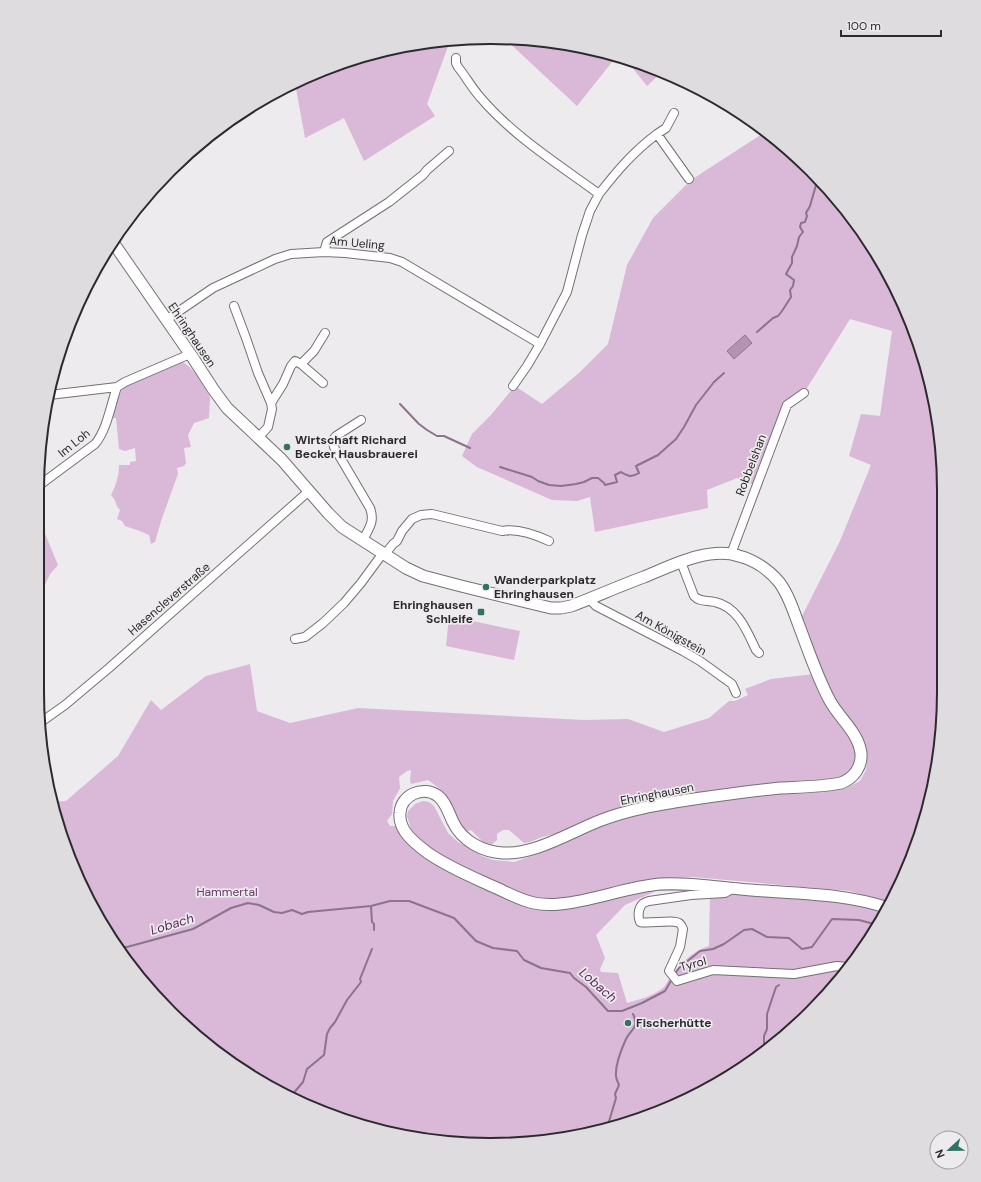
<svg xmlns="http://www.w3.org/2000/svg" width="981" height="1182" font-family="'DM Sans',sans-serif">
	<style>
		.green { fill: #d9b8d8; fill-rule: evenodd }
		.water { fill: #b592b4; stroke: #8c738b }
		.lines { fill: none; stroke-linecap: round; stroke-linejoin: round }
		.stream { stroke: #8c738b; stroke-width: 2 }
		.minor-casing { stroke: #737073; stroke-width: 10 }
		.secondary-casing { stroke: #737073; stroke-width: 13 }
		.minor { stroke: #fff; stroke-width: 8 }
		.secondary { stroke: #fff; stroke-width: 11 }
		.poi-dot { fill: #307364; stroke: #eeebee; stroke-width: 1.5 }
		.labels { text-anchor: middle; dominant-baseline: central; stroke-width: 3.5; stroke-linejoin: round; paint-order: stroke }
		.street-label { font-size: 12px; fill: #2c2a2c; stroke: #eeebee }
		.poi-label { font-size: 12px; font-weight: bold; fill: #2c2a2c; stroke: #eeebee; text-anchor: start }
		.park-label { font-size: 12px; fill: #663867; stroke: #eeebee }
		.water-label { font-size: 13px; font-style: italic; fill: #582b59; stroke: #eeebee }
		.rim { fill: none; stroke: #2c2a2c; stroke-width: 2 }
	</style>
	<rect width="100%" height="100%" fill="#eeebee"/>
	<path class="green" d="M 504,38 L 579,46 L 616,57 L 577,106 Z
		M 450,41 L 427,104 L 435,116 L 364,161 L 344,118 L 305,138 L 295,83 L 317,72 L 402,46 Z
		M 626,60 L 663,71 L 647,86 Z
		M 765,132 L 811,170 L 867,238 L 909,317 L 935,402 L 944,490 L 943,721 L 920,837 L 890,903 L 850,891 L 693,877 L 645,881 L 558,901 L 528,897 L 448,860 L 422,842 L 411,829 L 407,816 L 408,811 L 415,804 L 423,801 L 429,802 L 434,806 L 448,833 L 458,842 L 482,856 L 493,860 L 514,862 L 538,854 L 579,835 L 632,814 L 771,793 L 844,789 L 860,781 L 866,770 L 867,756 L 865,745 L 829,690 L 801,618 L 840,541 L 871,465 L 849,456 L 861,414 L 880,416 L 892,331 L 850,319 L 807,388 L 786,404 L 754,485 L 737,478 L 707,490 L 708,508 L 595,532 L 590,497 L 577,501 L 552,500 L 477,467 L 462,456 L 472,434 L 490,416 L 515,386 L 542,404 L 579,373 L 608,344 L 627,265 L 653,218 L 691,180 Z
		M 182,362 C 193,366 202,385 209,395 L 210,398 L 209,418 L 194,423 L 188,435 L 191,447 L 184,448 L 186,463 L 184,466 L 177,468 L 178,474 L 161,521 L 155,542 L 151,544 L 149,535 L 140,531 L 125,526 L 122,521 L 117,519 L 120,510 C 115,505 117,501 111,495 C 116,485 119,476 119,465 L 130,465 L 130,462 L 136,461 L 135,448 L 125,451 L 119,449 L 116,418 L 110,418 L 122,390 L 127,385 Z
		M 41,524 L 58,565 L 50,574 L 37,602 L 38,525 Z
		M 449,616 L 520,631 L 514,660 L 446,646 Z
		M 250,664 L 257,711 L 290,723 L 358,708 L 584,720 L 628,719 L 664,732 L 709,718 L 729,701 L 735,701 L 748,695 L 745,689 L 771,679 L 814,674 C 822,689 830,703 839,717 C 855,745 871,770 828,781 L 714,792 L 690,794 L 658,798 L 617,810 L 562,832 L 542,837 L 530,842 L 524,843 L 509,830 L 503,830 L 497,834 L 497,840 L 490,846 L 484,845 L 481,840 L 471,830 L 465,832 C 457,821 455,808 447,797 C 442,790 435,785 428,780 L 411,784 L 410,781 L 411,770 L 407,771 L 399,777 L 400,788 L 393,801 L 392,814 L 387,821 L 390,826 L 396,826 L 406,841 L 529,906 L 671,887 L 790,896 L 869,907 L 886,913 L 883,918 L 831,991 L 743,1068 L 664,1110 L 550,1141 L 461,1144 L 345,1121 L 239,1069 L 170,1012 L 98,918 L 52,809 L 52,802 L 66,801 L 118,756 L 151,700 L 161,710 L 206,676 ZM 656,891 L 710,891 L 709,946 C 694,950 680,964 671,976 C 668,979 667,984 664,987 C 656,995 638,1000 627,1003 L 618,973 L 601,972 L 600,969 L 605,958 L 596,935 L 625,905 Z"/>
	<path class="water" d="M 745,335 L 752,343 L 734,359 L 727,351 Z"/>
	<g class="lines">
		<path class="stream" d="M 757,332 L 773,318 L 778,316 L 782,311 L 791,297 L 790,290 L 793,286 L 794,280 L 786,274 L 792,263 L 792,257 L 797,246 L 799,237 L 803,232 L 800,227 L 801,223 L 805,222 L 807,216 L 806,213 L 810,206 L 818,178
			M 400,404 L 419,424 L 427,430 L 437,436 L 444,436 L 470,448
			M 500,467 L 532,477 L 538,481 L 549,485 L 561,486 L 576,484 L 584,482 L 592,478 L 598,478 L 604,483 L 605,485 L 617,482 L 615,475 L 621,472 C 628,476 631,478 639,473 L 636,466 L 658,455 L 676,439 L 684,427 L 696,405 L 714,382 L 724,373
			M 371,906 L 372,922 L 374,924 L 374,930
			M 120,947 L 127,947 L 193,929 L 231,908 L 248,903 L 259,905 L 274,912 L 282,913 L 292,910 L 302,914 L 308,912 L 371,906 L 390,901 L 409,901 L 454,918 L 476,941 L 493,948 L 517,951 L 524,960 L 541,968 L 570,973 L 574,978 L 586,987 L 608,1011 L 622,1011 L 642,1003 L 665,991 L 672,979
			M 674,975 L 679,968 L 700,951 L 713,949 L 724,944 L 744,930 L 752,929 L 767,937 L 789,938 L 802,949 L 812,947 L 832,919 L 859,920 L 878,925
			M 765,1049 L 764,1047 L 764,1036 L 767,1029 L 767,1014 L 776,987 L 779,985
			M 292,1095 L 303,1082 L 307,1069 L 324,1055 L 327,1034 L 330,1028 L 335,1022 L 347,1000 L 361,982 L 360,979 L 372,949
			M 608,1125 L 616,1098 L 615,1094 L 619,1085 C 618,1082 616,1079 616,1076 C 615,1064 621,1050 626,1039 C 630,1030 640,1028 633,1014"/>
		<defs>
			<path id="minor" d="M 657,134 L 666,128 L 674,113
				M 599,194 C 617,171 633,152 657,134 L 689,179
				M 324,252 L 327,242 L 389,202 L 423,175 L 427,170 L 449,151
				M 234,306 L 246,338 L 258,373 L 271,403 L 272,409 L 268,427 L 258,438
				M 166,320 L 213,288 L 275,259 L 291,254 L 324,252 L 345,253 L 390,258 L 402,262 L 540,344 L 567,292 L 582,235 L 590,211 L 599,194 C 558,164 513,136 480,97 C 472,88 466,77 458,67 L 456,63 L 456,58
				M 301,364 L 323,383
				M 513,386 L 527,366 L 540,344
				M 49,395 L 117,387
				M 271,403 L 283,384 L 291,366 L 295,361 L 301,364 L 314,351 L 325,333
				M 361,420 L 336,436 L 333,440 L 334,447 L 370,508 C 375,522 369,528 363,540
				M 41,484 L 95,444 C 107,430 111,404 117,387 L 125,382 L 190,354
				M 385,554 L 393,544 L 397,541 L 402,531 L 412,519 L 421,515 L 432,514 L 502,531 C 516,528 536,535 549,541
				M 731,554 L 787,405 L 804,393
				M 681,562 L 694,596 C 699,602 707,600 715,602 C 738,607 747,631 756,650 L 759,653
				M 591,598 L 593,603 L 596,606 L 683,651 L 700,661 L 732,684 L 736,693
				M 295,639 L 305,637 L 323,623 L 344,603 L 361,583 L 383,553
				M 41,722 L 65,705 L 109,668 L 309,491
				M 734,888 L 725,893 L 691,895 L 649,901 C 646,902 642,903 641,906 C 638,910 638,918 640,922 C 649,924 673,919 679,923 C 681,924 682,927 683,929 L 680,947 L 669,971 L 677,981 L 713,970 L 794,974 L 837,966 L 848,967"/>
			<path id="secondary" d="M 112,241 L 193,358 L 213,389 L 227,408 L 282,460 L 328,513 L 342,527 L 406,568 L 423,576 L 461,586 L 551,608 L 561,608 L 571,606 C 595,597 619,586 644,577 C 671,566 709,546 739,556 C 754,560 769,570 779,582 C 788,594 793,609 798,623 C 808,649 817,677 830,701 C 840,719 858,732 861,753 C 862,767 854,778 841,783 C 821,787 800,787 780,788 C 751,791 722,795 694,799 C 662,804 629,809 599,821 C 571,832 534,855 503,853 C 483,852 462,841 453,822 C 449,814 446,802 438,796 C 423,785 401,795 400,813 C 398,831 416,844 428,853 C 448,867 470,876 492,886 C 506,892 519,900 534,903 C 543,905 551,905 560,904 C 594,901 626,887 660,884 C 690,882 721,888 751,890 C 797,894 844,893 888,908"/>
		</defs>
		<use href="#minor" class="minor-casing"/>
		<use href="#secondary" class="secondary-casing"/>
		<use href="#minor" class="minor"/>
		<use href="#secondary" class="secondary"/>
	</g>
	<g class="poi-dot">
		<circle cx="287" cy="447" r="4"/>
		<circle cx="486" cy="587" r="4"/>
		<rect x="477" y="608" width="8" height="8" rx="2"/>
		<circle cx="628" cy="1023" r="4"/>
	</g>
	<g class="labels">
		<g class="street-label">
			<text transform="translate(357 243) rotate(5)">Am Ueling</text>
			<text transform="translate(192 335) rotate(56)">Ehringhausen</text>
			<text transform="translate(74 443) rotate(-39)">Im Loh</text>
			<text transform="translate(751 465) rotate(-69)">Robbelshan</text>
			<text transform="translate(169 599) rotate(-41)">Hasencleverstraße</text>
			<text transform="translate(671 633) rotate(29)">Am Königstein</text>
			<text transform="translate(657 794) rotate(-11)">Ehringhausen</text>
			<text transform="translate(693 964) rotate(-15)">Tyrol</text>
		</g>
		<g class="poi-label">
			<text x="295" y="440">Wirtschaft Richard<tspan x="295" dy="14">Becker Hausbrauerei</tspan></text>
			<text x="494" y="580">Wanderparkplatz<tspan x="494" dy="14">Ehringhausen</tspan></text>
			<text x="473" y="605" text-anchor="end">Ehringhausen<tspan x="473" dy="14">Schleife</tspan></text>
			<text x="636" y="1023">Fischerhütte</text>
		</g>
		<g class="park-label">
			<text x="227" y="892">Hammertal</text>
		</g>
		<g class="water-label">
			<text transform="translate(172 924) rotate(-17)">Lobach</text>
			<text transform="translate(598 985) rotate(41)">Lobach</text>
		</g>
	</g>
	<path d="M0 0H981V1182H0ZM490 44H491A446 446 0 0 1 937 490V692A446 446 0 0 1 491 1138H490A446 446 0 0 1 44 692V490A446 446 0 0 1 490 44Z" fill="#dedcde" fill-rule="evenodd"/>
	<path class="rim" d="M490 44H491A446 446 0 0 1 937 490V692A446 446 0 0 1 491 1138H490A446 446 0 0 1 44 692V490A446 446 0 0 1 490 44Z"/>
	<g transform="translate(949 1150) rotate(248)"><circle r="19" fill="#eeebee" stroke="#a09ea0"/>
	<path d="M0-3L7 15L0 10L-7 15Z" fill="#307364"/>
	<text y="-6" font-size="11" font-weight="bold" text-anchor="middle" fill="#2c2a2c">N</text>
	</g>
	<path d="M841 30v6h100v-6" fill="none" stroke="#2c2a2c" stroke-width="2"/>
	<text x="847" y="30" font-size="12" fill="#2c2a2c" stroke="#eeebee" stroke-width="3" paint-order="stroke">100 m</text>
</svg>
